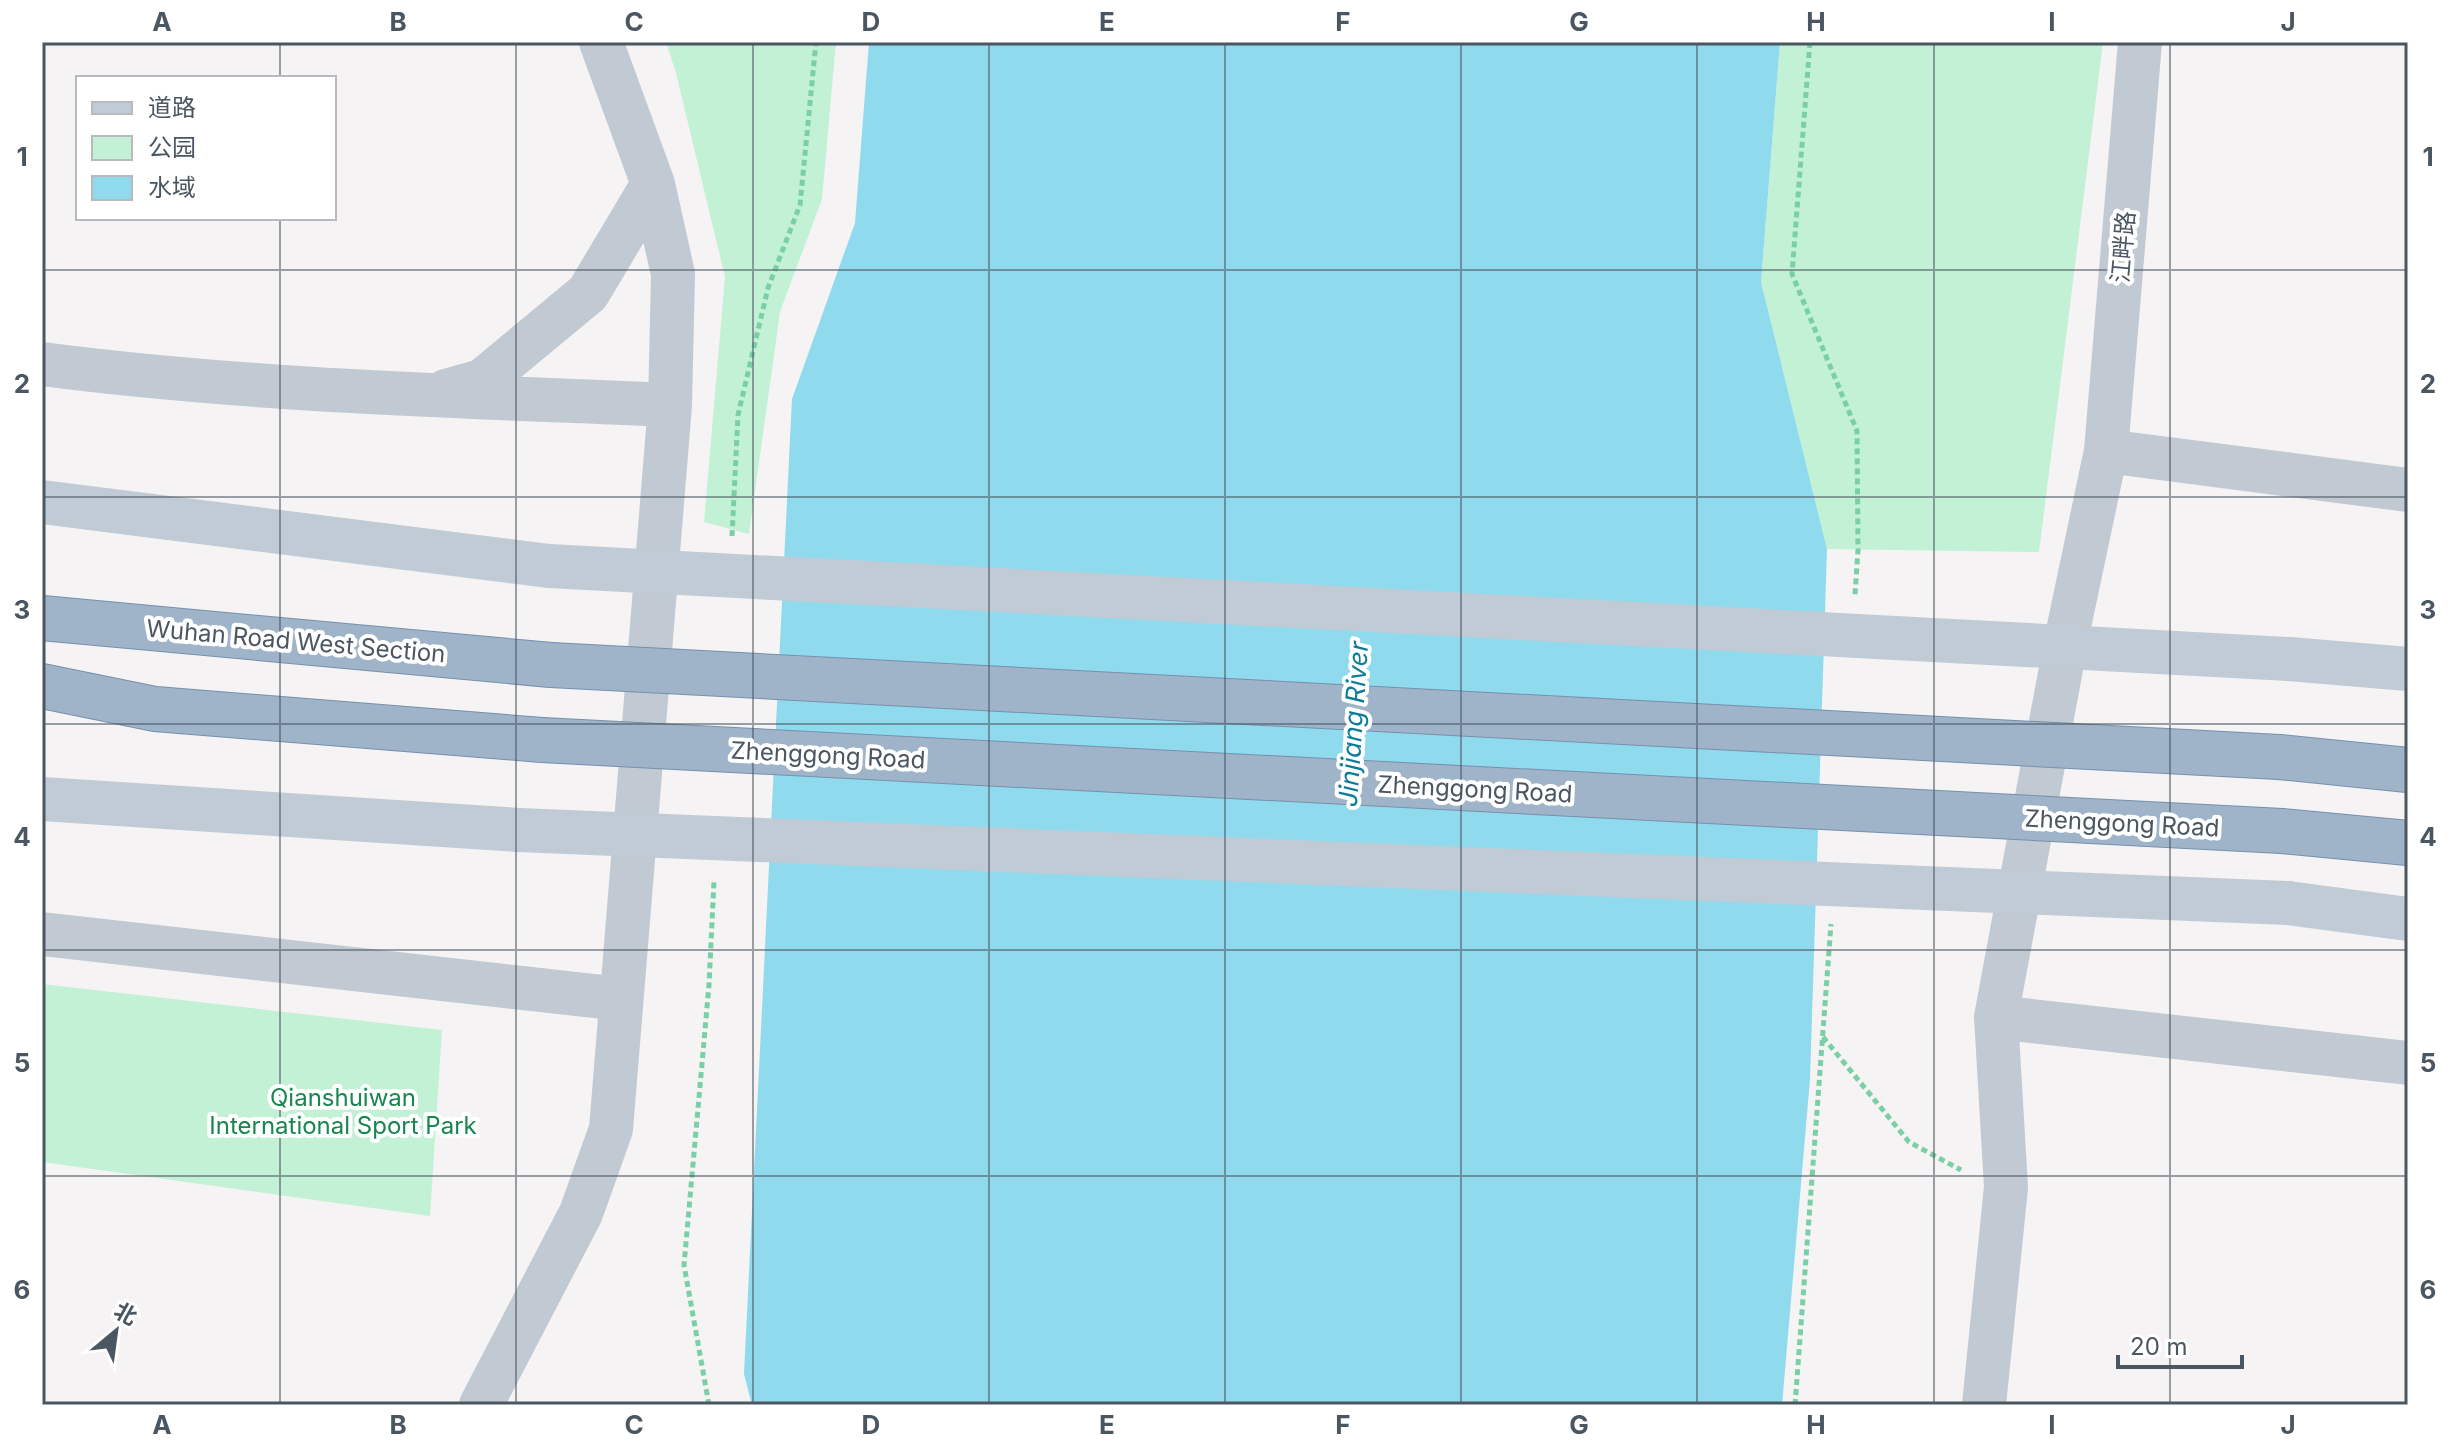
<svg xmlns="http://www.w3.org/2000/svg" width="2450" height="1447" font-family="Inter,'Noto Sans SC',sans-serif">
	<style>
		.green { fill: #c3f1d5 }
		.water { fill: #90daee }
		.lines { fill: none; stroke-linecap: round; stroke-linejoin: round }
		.trunk-casing { stroke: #7690ad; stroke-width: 46 }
		.path { stroke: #7ad0a6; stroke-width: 5; stroke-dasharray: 6 4; stroke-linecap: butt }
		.minor { stroke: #c1cad2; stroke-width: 44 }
		.tertiary { stroke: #c1cad2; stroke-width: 44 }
		.secondary { stroke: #c1cbd6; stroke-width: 44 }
		.trunk { stroke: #9fb4c9; stroke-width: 44 }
		.trunk-bridge-casing { stroke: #7690ad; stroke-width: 46; stroke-linecap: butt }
		.secondary-bridge { stroke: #c1cbd6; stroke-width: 44 }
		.trunk-bridge { stroke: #9fb4c9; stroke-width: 44 }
		.grid { fill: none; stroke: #4a5661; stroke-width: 2; stroke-opacity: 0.55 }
		.labels { text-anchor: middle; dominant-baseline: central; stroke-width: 8; stroke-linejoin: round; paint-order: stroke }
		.street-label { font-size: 24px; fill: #4a5661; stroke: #fff }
		.park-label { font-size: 24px; fill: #17864f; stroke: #fff }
		.water-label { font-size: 26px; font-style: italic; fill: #0c7c9b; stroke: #fff }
		.neatline { fill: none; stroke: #4a5661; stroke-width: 3 }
		.grid-label { font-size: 26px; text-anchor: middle; font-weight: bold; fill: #4a5661 }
	</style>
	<rect width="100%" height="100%" fill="#f5f3f3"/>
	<path class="green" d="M 666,42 L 836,42 L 822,199 L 780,312 L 749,534 L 704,522 L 725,277 L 676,73 Z
		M 1780,42 L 2103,42 L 2039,552 L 1827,549 L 1761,282 Z
		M 42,984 L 442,1030 L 430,1216 L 42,1162 Z"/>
	<path class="water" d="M 869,42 L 1780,42 L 1761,282 L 1827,549 L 1810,1079 L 1782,1405 L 752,1405 L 744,1374 L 792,399 L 855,223 Z"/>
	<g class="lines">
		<defs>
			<path id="trunk" d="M 42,618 L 551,665
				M 42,686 L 155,709 L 542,740
				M 2279,757 L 2408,770
				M 2282,831 L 2408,843"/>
		</defs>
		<use href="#trunk" class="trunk-casing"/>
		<path class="path" d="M 1810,42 L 1792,274 L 1857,431 L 1858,550 L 1855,595
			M 732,536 L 738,415 L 768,288 L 800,205 L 816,42
			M 1823,1037 L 1909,1142 L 1961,1170
			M 709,1405 L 684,1265 L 709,985 L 714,881
			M 1795,1405 L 1831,924"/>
		<path class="minor" d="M 2106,451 L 2140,42
			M 42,934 L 621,999"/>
		<path class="tertiary" d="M 42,364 C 250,391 460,396 670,405
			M 446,391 L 482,381 L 588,293 L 653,184
			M 1996,1017 L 2408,1063
			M 481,1405 L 581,1213 L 611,1129 L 670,405 L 673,274 L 653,184 L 601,42
			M 1984,1405 L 2006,1187 L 1996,1017 L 2068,631 L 2106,451 L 2408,490"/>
		<path class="secondary" d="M 42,502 L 549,566
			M 2289,659 L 2408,669
			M 42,799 L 519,830
			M 2288,903 L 2408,919"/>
		<use href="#trunk" class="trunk"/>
		<defs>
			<path id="trunk-bridge" d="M 551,665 L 2279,757
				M 542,740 L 2282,831"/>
		</defs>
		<use href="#trunk-bridge" class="trunk-bridge-casing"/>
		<path class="secondary-bridge" d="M 549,566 L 2289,659
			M 519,830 L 2288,903"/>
		<use href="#trunk-bridge" class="trunk-bridge"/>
	</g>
	<path class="grid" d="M 280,42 L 280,78M 516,42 L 516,1405M 753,42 L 753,1405M 989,42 L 989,1405M 1225,42 L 1225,1405M 1461,42 L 1461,1405M 1697,42 L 1697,1405M 1934,42 L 1934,1405M 2170,42 L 2170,1405M 280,218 L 280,1405M 42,270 L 2408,270M 42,497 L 2408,497M 42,724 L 2408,724M 42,950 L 2408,950M 42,1176 L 2408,1176"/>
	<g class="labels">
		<g class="street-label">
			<text transform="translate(2123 247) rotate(-85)">江畔路</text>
			<text transform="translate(296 641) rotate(5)">Wuhan Road West Section</text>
			<text transform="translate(828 755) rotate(3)">Zhenggong Road</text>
			<text transform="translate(1475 789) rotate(3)">Zhenggong Road</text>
			<text transform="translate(2122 823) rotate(3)">Zhenggong Road</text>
		</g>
		<g class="park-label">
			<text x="343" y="1097">Qianshuiwan<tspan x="343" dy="28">International Sport Park</tspan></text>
		</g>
		<g class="water-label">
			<text transform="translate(1353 724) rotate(-86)">Jinjiang River</text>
		</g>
	</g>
	<rect width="2450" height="1447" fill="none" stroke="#ffffff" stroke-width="88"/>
	<rect x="76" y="76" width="260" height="144" fill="#ffffff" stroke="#b7bbc0" stroke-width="2"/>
	<rect x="92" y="102" width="40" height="12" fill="#c1cbd6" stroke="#b7bbc0" stroke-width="2"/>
	<text x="148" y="116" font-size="24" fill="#4a5661">道路</text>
	<rect x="92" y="136" width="40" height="24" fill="#c3f1d5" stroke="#b7bbc0" stroke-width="2"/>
	<text x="148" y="156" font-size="24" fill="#4a5661">公园</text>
	<rect x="92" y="176" width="40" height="24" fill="#90daee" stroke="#b7bbc0" stroke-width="2"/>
	<text x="148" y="196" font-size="24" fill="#4a5661">水域</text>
	<g transform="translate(116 1331) rotate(29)" stroke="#ffffff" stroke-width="6" paint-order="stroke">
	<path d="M0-6L14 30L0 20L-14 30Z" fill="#4a5661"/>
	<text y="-12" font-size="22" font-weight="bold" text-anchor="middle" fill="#4a5661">北</text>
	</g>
	<path d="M2118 1355v12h124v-12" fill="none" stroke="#4a5661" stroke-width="4"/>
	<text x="2130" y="1355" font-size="24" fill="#4a5661" stroke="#ffffff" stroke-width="6" paint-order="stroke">20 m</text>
	<rect x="44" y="44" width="2362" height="1359" class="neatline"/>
	<g class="grid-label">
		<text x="162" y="31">A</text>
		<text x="398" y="31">B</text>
		<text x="634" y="31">C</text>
		<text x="871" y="31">D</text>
		<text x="1107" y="31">E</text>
		<text x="1343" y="31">F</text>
		<text x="1579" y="31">G</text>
		<text x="1816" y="31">H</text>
		<text x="2052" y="31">I</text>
		<text x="2288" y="31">J</text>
		<text x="22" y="166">1</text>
		<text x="2428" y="166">1</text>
		<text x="22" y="393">2</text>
		<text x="2428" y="393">2</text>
		<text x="22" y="619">3</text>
		<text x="2428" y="619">3</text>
		<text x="22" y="846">4</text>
		<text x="2428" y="846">4</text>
		<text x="22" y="1072">5</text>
		<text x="2428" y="1072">5</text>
		<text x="22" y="1299">6</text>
		<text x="2428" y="1299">6</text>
		<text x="162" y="1434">A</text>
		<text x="398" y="1434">B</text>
		<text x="634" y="1434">C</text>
		<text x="871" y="1434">D</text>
		<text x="1107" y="1434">E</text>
		<text x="1343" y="1434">F</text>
		<text x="1579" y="1434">G</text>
		<text x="1816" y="1434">H</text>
		<text x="2052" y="1434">I</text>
		<text x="2288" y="1434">J</text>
	</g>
</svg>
